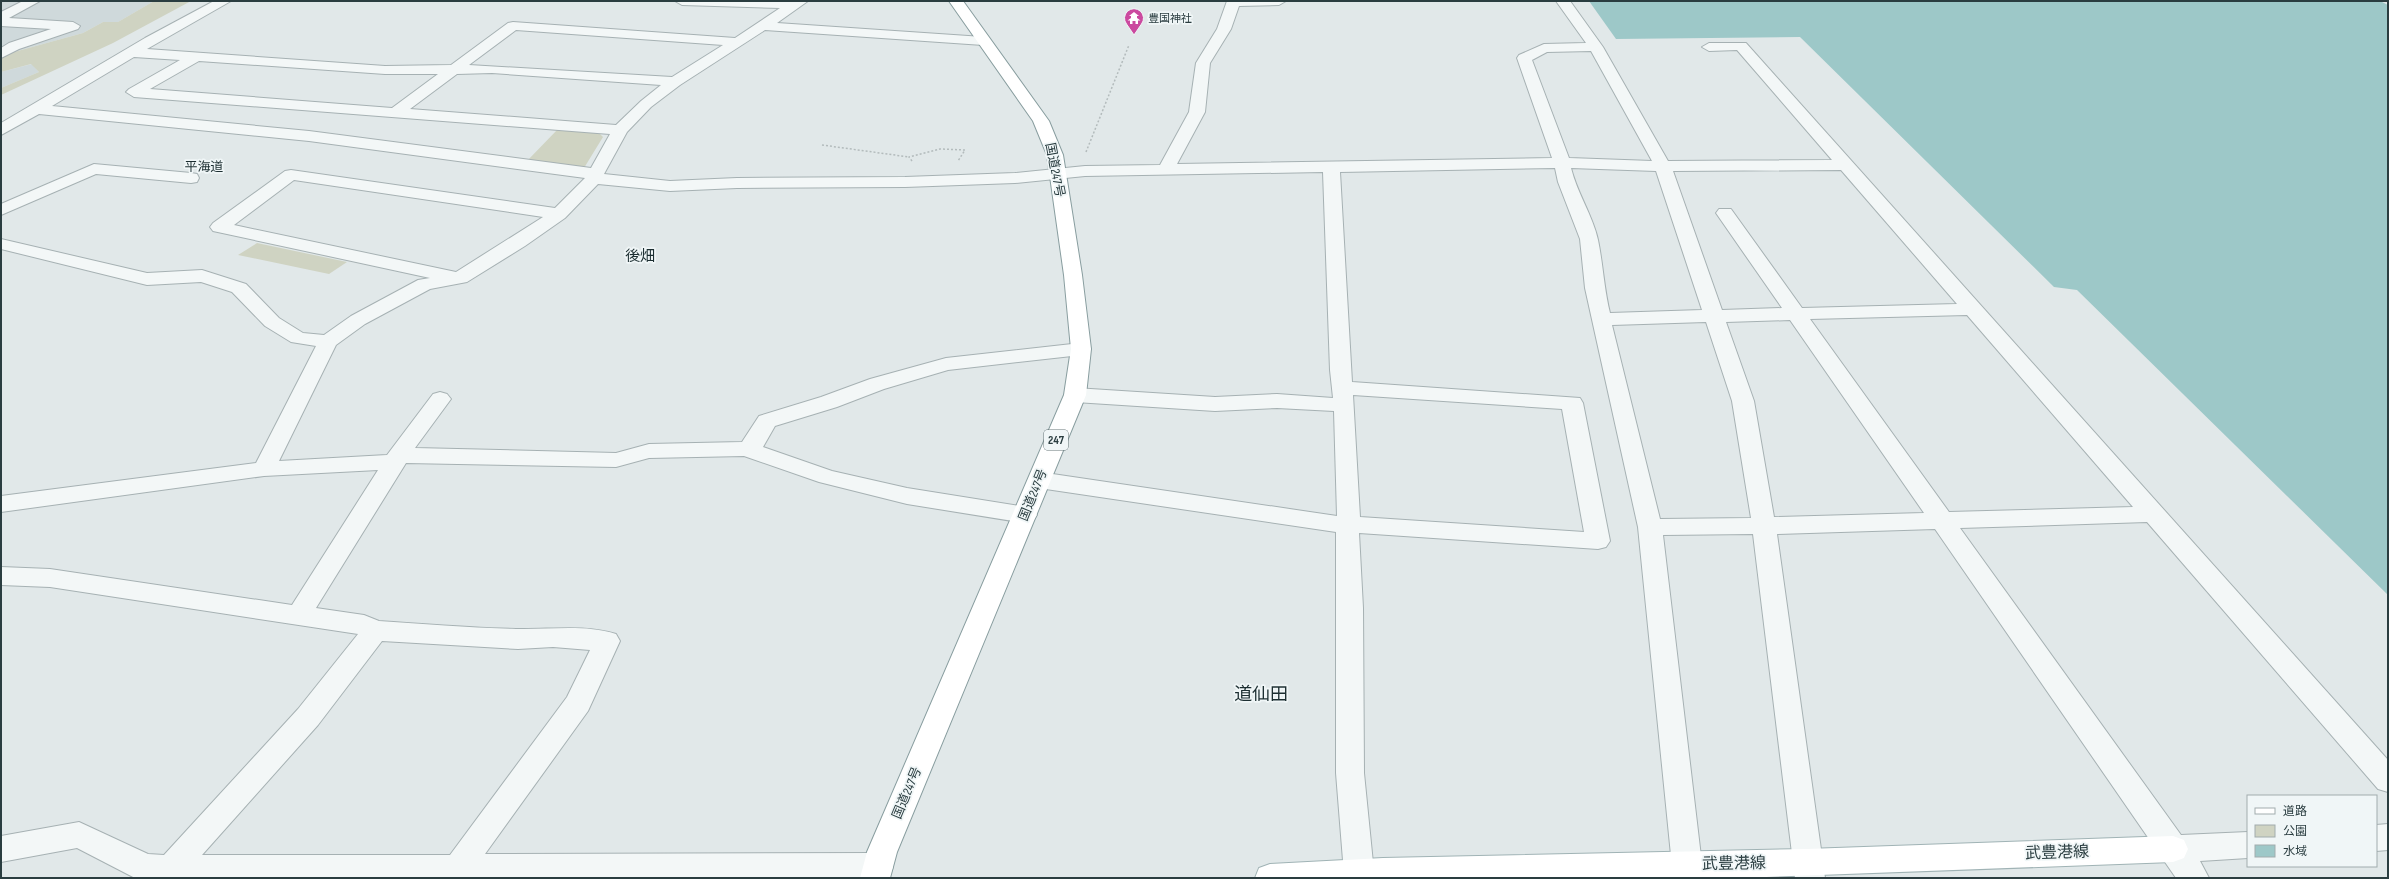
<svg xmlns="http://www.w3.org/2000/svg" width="2389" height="879" font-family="'Sofia Sans Condensed','Noto Sans JP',sans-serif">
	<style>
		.built { fill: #cfd9db }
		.green { fill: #cfd3c2 }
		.water { fill: #9dc8c8 }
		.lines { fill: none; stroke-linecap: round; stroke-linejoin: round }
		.minor-casing { stroke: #a6b1b3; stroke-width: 2 }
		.major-casing { stroke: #a0b3b5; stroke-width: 2 }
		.highway-casing { stroke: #889d9f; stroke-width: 2 }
		.path { stroke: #b3bbbc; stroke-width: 1.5; stroke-dasharray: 2 2; stroke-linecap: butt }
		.minor { fill: #f3f7f7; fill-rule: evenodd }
		.major { fill: #fff; fill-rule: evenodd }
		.highway { fill: #fff; fill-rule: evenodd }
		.labels { text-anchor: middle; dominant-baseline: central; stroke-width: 3.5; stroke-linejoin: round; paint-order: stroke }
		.far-poi-label { font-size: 11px; fill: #2a3d40; stroke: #f0f6f7; text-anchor: start }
		.shield { fill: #f0f6f7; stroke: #657477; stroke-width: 1 }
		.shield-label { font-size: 12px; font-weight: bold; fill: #2a3d40 }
		.far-quarter-label { font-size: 13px; fill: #1c2e31; stroke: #f0f6f7 }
		.street-label { font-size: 13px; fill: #2a3d40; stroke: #f0f6f7 }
		.quarter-label { font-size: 15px; fill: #1c2e31; stroke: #f0f6f7 }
		.near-street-label { font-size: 16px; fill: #2a3d40; stroke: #f0f6f7 }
		.near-quarter-label { font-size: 18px; fill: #1c2e31; stroke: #f0f6f7 }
	</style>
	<rect width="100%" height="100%" fill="#e1e8e9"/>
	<path class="built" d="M 1,1 L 154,1 L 118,22 L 103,22 L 83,33 L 14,52 L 1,58 Z
		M 32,64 L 39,72 L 1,88 L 1,72 Z"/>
	<path class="green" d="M 154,1 L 191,1 L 113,43 L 1,95 L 1,88 L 39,72 L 31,64 L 1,72 L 1,58 L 14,52 L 83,33 L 103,22 L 118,22 Z
		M 557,130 L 599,133 L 603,137 L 584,168 L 527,161 Z
		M 257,243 L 347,262 L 329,274 L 238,255 Z"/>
	<path class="water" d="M 1589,1 L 2380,1 L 2388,5 L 2388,595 L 2077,290 L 2054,287 L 1800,37 L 1616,39 Z"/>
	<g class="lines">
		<defs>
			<path id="minor" d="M 23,1 L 40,1 L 9,18 L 73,22 L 80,26 L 78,29 L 19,49 L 1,58 L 1,48 L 9,43 L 51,29 L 1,26 L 1,12 Z
				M 214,1 L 231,1 L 147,49 L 385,66 L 451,65 L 508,23 L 513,22 L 735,38 L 780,8 L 682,5 L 675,1 L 808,1 L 777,23 L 983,37 L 990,41 L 983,45 L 765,30 L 680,85 L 651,107 L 627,132 L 604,174 L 670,181 L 737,178 L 905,177 L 1015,173 L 1085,166 L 1160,165 L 1189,112 L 1196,63 L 1217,29 L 1227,1 L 1286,1 L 1279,5 L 1239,6 L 1231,29 L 1210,63 L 1205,112 L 1177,164 L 1552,158 L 1517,58 L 1519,55 L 1544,44 L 1586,43 L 1556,1 L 1570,1 L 1603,47 L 1668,161 L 1832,160 L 1737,50 L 1709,51 L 1702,47 L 1709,43 L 1746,43 L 2388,760 L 2388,792 L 2378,789 L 2147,522 L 1960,528 L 2181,835 L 2248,832 L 2248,858 L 2200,861 L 2209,878 L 2176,878 L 1935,529 L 1777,534 L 1825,878 L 1795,878 L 1753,534 L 1663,535 L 1702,865 L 1698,875 L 1689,878 L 1676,875 L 1672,865 L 1638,527 L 1585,288 L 1580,239 L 1558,182 L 1555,168 L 1340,172 L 1352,382 L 1580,398 L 1583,403 L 1610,541 L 1606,547 L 1598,549 L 1359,533 L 1363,608 L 1364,773 L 1374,873 L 1372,878 L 1346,878 L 1344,873 L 1336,773 L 1336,532 L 1039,488 L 1031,485 L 1028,480 L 1031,475 L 1039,472 L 1337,516 L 1334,411 L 1277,408 L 1215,411 L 1075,402 L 1068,400 L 1064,395 L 1068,390 L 1075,388 L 1215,397 L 1277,394 L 1333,398 L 1330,370 L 1323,172 L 1085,176 L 1015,183 L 905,187 L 737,188 L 670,191 L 598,184 L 565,218 L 525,246 L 467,282 L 430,289 L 365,324 L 336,345 L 279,461 L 387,455 L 433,394 L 440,392 L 447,394 L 451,399 L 415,448 L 616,453 L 649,444 L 742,442 L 759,416 L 821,397 L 870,379 L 946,358 L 1081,343 L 1088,345 L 1091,349 L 1088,353 L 1081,355 L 948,370 L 884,389 L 837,407 L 775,426 L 763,447 L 832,471 L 907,488 L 1025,507 L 1033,509 L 1037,515 L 1033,521 L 1025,523 L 907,504 L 819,482 L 744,456 L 649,458 L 616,467 L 406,463 L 316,608 L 364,615 L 379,621 C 425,624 471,628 516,629 C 549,630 584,624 616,634 L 620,641 L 588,711 L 485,854 L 878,853 L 889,857 L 893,867 L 889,877 L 135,878 L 77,848 L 1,862 L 1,836 L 79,822 L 148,854 L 164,855 L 298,709 L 358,634 L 50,587 L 1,585 L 1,567 L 50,569 L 292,605 L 378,470 L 264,476 L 1,512 L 1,496 L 256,463 L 316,346 L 291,342 L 265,326 L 232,292 L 201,282 L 147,285 L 1,249 L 1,239 L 147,273 L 202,270 L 246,284 L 279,318 L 303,333 L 324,335 L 351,316 L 418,280 L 430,278 L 213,231 L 210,227 L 213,223 L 285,171 L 291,170 L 555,208 L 585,178 L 309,141 L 39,114 L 1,135 L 1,123 L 145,38 ZM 516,30 L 723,45 L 672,77 L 469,65 ZM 1591,51 L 1652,161 L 1569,158 L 1532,60 L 1547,52 ZM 134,57 L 180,60 L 129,89 L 126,92 L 134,97 L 610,134 L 591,168 L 309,131 L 52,106 ZM 199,61 L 385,74 L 438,74 L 392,108 L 150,89 ZM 492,73 L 661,85 L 641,101 L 616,125 L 410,109 L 457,74 ZM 1571,168 L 1656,171 L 1702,310 L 1610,313 C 1604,289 1603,264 1598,240 C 1593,216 1577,193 1571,168 ZM 1841,170 L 1957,304 L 1802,308 L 1731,209 L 1719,209 L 1716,213 L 1782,308 L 1722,310 L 1673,171 ZM 294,180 L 543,217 L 456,272 L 234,225 ZM 1967,315 L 2133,507 L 1949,512 L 1810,319 ZM 1790,320 L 1924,513 L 1774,517 L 1754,401 L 1726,322 ZM 1706,322 L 1732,401 L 1751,518 L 1660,519 L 1612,325 ZM 1353,395 L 1562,409 L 1584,532 L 1360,517 ZM 382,641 L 518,649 L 553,647 L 590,650 L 567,697 L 450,855 L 202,855 L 318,725 Z
				M 94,164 L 191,173 L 197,174 L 199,178 L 197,182 L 191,183 L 96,174 L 1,215 L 1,204 Z
				M 2388,824 L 2388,850 L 2376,851 L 2376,825 Z"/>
			<path id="major" d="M 2173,836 L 2184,840 L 2188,849 L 2184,858 L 2173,862 L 1739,878 L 1255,878 L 1259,868 L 1270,864 L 1383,858 L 1807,849 Z"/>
			<path id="highway" d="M 949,1 L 963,1 L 1049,121 L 1063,155 L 1082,275 L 1091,349 L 1086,395 L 897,852 L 890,878 L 860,878 L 867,852 L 1064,395 L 1071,349 L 1064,275 L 1047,155 L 1033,121 Z"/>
		</defs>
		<use href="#minor" class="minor-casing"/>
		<use href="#major" class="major-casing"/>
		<use href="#highway" class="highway-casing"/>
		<path class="path" d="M 822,145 L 909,157
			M 1086,152 L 1129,45
			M 912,161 L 909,157 L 940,149 L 965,150 L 958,161"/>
		<use href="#minor" class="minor"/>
		<use href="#major" class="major"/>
		<use href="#highway" class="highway"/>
	</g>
	<defs>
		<symbol id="temple-pin" viewBox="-11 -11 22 30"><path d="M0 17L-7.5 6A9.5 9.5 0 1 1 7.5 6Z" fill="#cb499f" stroke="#f0f6f7"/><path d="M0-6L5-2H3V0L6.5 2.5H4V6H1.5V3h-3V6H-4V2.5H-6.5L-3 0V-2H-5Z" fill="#fff"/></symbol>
	</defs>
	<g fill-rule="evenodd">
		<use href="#temple-pin" x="1123" y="7" width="22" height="30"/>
	</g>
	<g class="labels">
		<g class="far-poi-label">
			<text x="1148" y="18">豊国神社</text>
		</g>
		<rect class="shield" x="1044" y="430" width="24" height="20" rx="3"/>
		<g class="shield-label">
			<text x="1056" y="440">247</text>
		</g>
		<g class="far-quarter-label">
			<text x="204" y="167">平海道</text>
		</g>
		<g class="street-label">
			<text transform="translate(1055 170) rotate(79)">国道247号</text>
			<text transform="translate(1033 495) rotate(-68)">国道247号</text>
			<text transform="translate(907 793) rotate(-67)">国道247号</text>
		</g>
		<g class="quarter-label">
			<text x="640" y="256">後畑</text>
		</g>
		<g class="near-street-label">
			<text transform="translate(2057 853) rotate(-2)">武豊港線</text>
			<text transform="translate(1734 864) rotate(-1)">武豊港線</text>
		</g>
		<g class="near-quarter-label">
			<text x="1261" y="694">道仙田</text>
		</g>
	</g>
	<rect width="2389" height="879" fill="none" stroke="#2a3d40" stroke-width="4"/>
	<rect x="2247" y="795" width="130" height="72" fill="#f0f6f7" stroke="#a1acae"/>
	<rect x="2255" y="808" width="20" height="6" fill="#ffffff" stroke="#a1acae"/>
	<text x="2283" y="815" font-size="12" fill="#2a3d40">道路</text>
	<rect x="2255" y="825" width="20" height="12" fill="#cfd3c2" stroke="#a1acae"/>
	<text x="2283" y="835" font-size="12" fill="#2a3d40">公園</text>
	<rect x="2255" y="845" width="20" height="12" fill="#9dc8c8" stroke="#a1acae"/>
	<text x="2283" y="855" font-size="12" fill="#2a3d40">水域</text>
</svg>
